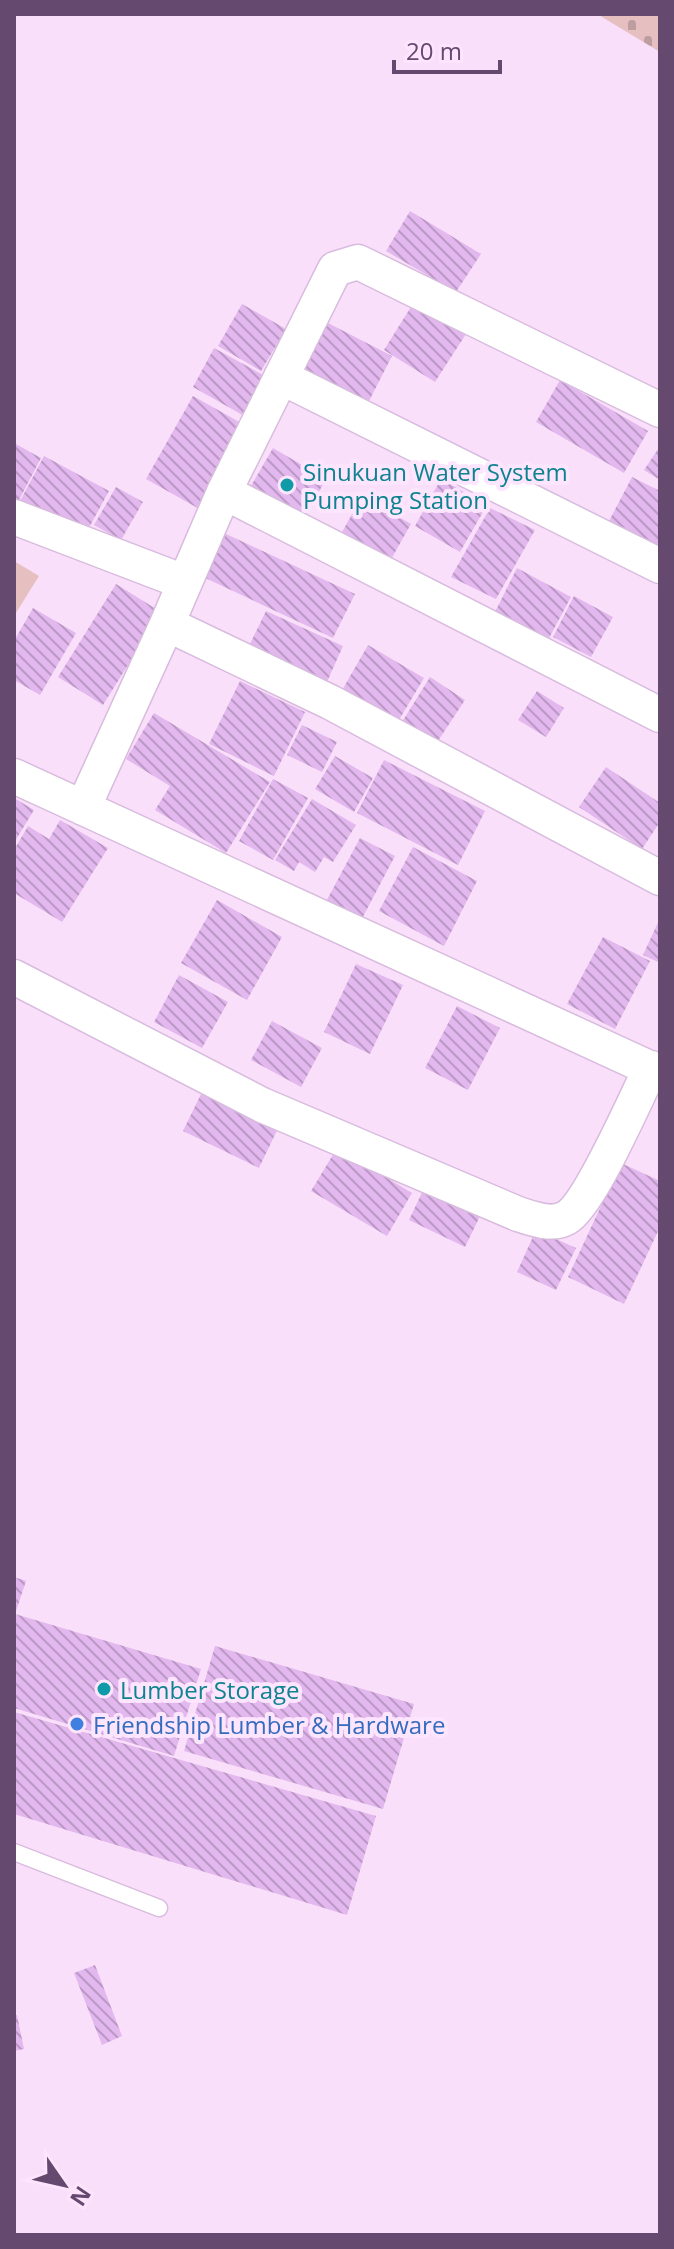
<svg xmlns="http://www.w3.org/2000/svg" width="674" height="2249" font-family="'Open Sans',sans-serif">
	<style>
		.cemetery { fill: url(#cemetery-stones) }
		.garden { fill: #e6bfc1 }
		.building { fill: url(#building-back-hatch) }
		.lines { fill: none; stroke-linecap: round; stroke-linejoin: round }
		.service-casing { stroke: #d8bcde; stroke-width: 19 }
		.minor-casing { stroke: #d8bcde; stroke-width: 37 }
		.service { stroke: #fff; stroke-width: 16 }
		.minor { stroke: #fff; stroke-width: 34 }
		.culture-dot { fill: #0f9aa8; stroke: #fde5fe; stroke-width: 3 }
		.shop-dot { fill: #3f7fe0; stroke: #fde5fe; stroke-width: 3 }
		.labels { text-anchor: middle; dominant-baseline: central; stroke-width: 8; stroke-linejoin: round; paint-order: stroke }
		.culture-label { font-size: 24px; fill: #0d838f; stroke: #fde5fe; text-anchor: start }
		.shop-label { font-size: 24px; fill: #366cbe; stroke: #fde5fe; text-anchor: start }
	</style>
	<defs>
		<pattern id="cemetery-stones" width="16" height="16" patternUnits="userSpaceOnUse" patternTransform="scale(2)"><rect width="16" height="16" fill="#e6bfc1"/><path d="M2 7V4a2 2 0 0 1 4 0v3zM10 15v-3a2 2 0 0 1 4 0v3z" fill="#be9da1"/></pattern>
		<pattern id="building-back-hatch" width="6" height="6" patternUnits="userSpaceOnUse" patternTransform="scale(2)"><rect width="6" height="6" fill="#e2b8ee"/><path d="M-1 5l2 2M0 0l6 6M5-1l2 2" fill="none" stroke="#bb98c5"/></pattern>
	</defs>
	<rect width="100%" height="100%" fill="#fadffa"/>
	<path class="cemetery" d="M 597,14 L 660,14 L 660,52 Z"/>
	<path class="garden" d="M 14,561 L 39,576 L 14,616 Z"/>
	<path class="building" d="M 410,211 L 481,254 L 456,292 L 386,251 Z
		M 414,302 L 466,334 L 435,382 L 384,350 Z
		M 242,304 L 286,329 L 261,371 L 218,346 Z
		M 328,323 L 392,356 L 367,405 L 303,372 Z
		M 214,348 L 274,381 L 253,421 L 193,387 Z
		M 560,380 L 648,431 L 624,473 L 536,422 Z
		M 193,396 L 250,428 L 203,511 L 146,479 Z
		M 14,443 L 41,458 L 18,502 L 14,500 Z
		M 660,446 L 660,480 L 644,470 Z
		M 273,448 L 326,479 L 302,522 L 248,491 Z
		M 44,456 L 109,491 L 84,537 L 19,503 Z
		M 632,477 L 660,491 L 660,548 L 609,521 Z
		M 441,479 L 487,505 L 460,552 L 415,526 Z
		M 116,487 L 143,502 L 121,540 L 94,525 Z
		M 362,496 L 411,524 L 385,570 L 336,543 Z
		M 490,508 L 535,530 L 496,599 L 451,577 Z
		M 224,533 L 355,594 L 333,638 L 203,577 Z
		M 517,568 L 571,597 L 547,642 L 494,614 Z
		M 116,584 L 161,612 L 103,705 L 58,677 Z
		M 574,596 L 613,617 L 591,657 L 553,637 Z
		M 33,608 L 76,633 L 40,695 L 14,680 L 14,641 Z
		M 266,611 L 343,646 L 326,684 L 248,648 Z
		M 368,645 L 424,678 L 396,725 L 341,692 Z
		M 430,677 L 465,700 L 436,744 L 402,722 Z
		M 240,681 L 305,712 L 274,776 L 209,744 Z
		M 537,691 L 564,708 L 546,737 L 518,720 Z
		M 154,713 L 270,782 L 226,853 L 155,810 L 170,786 L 126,759 Z
		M 302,725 L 337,742 L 322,772 L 287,755 Z
		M 335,756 L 373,778 L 354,812 L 315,789 Z
		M 384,760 L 485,811 L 458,865 L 357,813 Z
		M 606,767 L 660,803 L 660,822 L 642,849 L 579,807 Z
		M 273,779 L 308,798 L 273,860 L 239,841 Z
		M 14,798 L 34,810 L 14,843 Z
		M 312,799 L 356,825 L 333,862 L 324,857 L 315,872 L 299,862 L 294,871 L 275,860 Z
		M 60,820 L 108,848 L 62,922 L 14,893 L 14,850 L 28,826 L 49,839 Z
		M 360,838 L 395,856 L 356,930 L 321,911 Z
		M 413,847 L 477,881 L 444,946 L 379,911 Z
		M 217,900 L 282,937 L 247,1000 L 181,963 Z
		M 660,918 L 660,963 L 643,955 Z
		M 603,937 L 650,961 L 615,1029 L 567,1004 Z
		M 356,964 L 403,985 L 370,1054 L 324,1032 Z
		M 179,975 L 228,1002 L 202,1048 L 154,1022 Z
		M 457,1006 L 500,1028 L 468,1090 L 425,1068 Z
		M 272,1021 L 322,1048 L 301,1087 L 251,1060 Z
		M 205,1086 L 281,1122 L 259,1168 L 183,1131 Z
		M 337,1148 L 412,1193 L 387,1236 L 311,1191 Z
		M 621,1163 L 660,1181 L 660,1227 L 624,1304 L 568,1277 Z
		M 427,1182 L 484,1208 L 465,1247 L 409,1220 Z
		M 536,1230 L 576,1248 L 556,1290 L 517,1272 Z
		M 14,1577 L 26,1581 L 15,1614 L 201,1669 L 174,1756 L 14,1708 Z
		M 215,1646 L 414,1704 L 383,1809 L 184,1751 Z
		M 14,1712 L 376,1816 L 347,1915 L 14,1814 Z
		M 95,1965 L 122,2036 L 102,2045 L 74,1973 Z
		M 14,2015 L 17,2015 L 24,2049 L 14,2051 Z"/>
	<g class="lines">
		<defs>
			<path id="service" d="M 14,1852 L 159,1908"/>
			<path id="minor" d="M 281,377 L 660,566
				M 224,492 L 660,715
				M 14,517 L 184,582
				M 167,624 L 330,702 L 660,878
				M 14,776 L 660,1073
				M 83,808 L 167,624 L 224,492 L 335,269 L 358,262 L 660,410
				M 14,977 L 262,1105 L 518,1214 C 533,1219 552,1226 566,1218 C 590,1205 636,1097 651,1068"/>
		</defs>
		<use href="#service" class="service-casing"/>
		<use href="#minor" class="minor-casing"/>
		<use href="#service" class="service"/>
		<use href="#minor" class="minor"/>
	</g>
	<g class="culture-dot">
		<circle cx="287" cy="485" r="8"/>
		<circle cx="104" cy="1689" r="8"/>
	</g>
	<circle class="shop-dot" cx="77" cy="1724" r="8"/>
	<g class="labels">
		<g class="culture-label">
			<text x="303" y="471">Sinukuan Water System<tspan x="303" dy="28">Pumping Station</tspan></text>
			<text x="120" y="1689">Lumber Storage</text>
		</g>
		<g class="shop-label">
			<text x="93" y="1724">Friendship Lumber &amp; Hardware</text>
		</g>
	</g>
	<rect width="674" height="2249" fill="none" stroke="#65496f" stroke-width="32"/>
	<g transform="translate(64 2185) rotate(124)" stroke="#fde5fe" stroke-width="6" paint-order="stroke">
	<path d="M0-6L14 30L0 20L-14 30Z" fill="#65496f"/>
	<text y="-12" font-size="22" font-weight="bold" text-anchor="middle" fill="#65496f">N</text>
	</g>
	<path d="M394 60v12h106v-12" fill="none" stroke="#65496f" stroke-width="4"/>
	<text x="406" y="60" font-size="24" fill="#65496f" stroke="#fde5fe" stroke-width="6" paint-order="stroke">20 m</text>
</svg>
